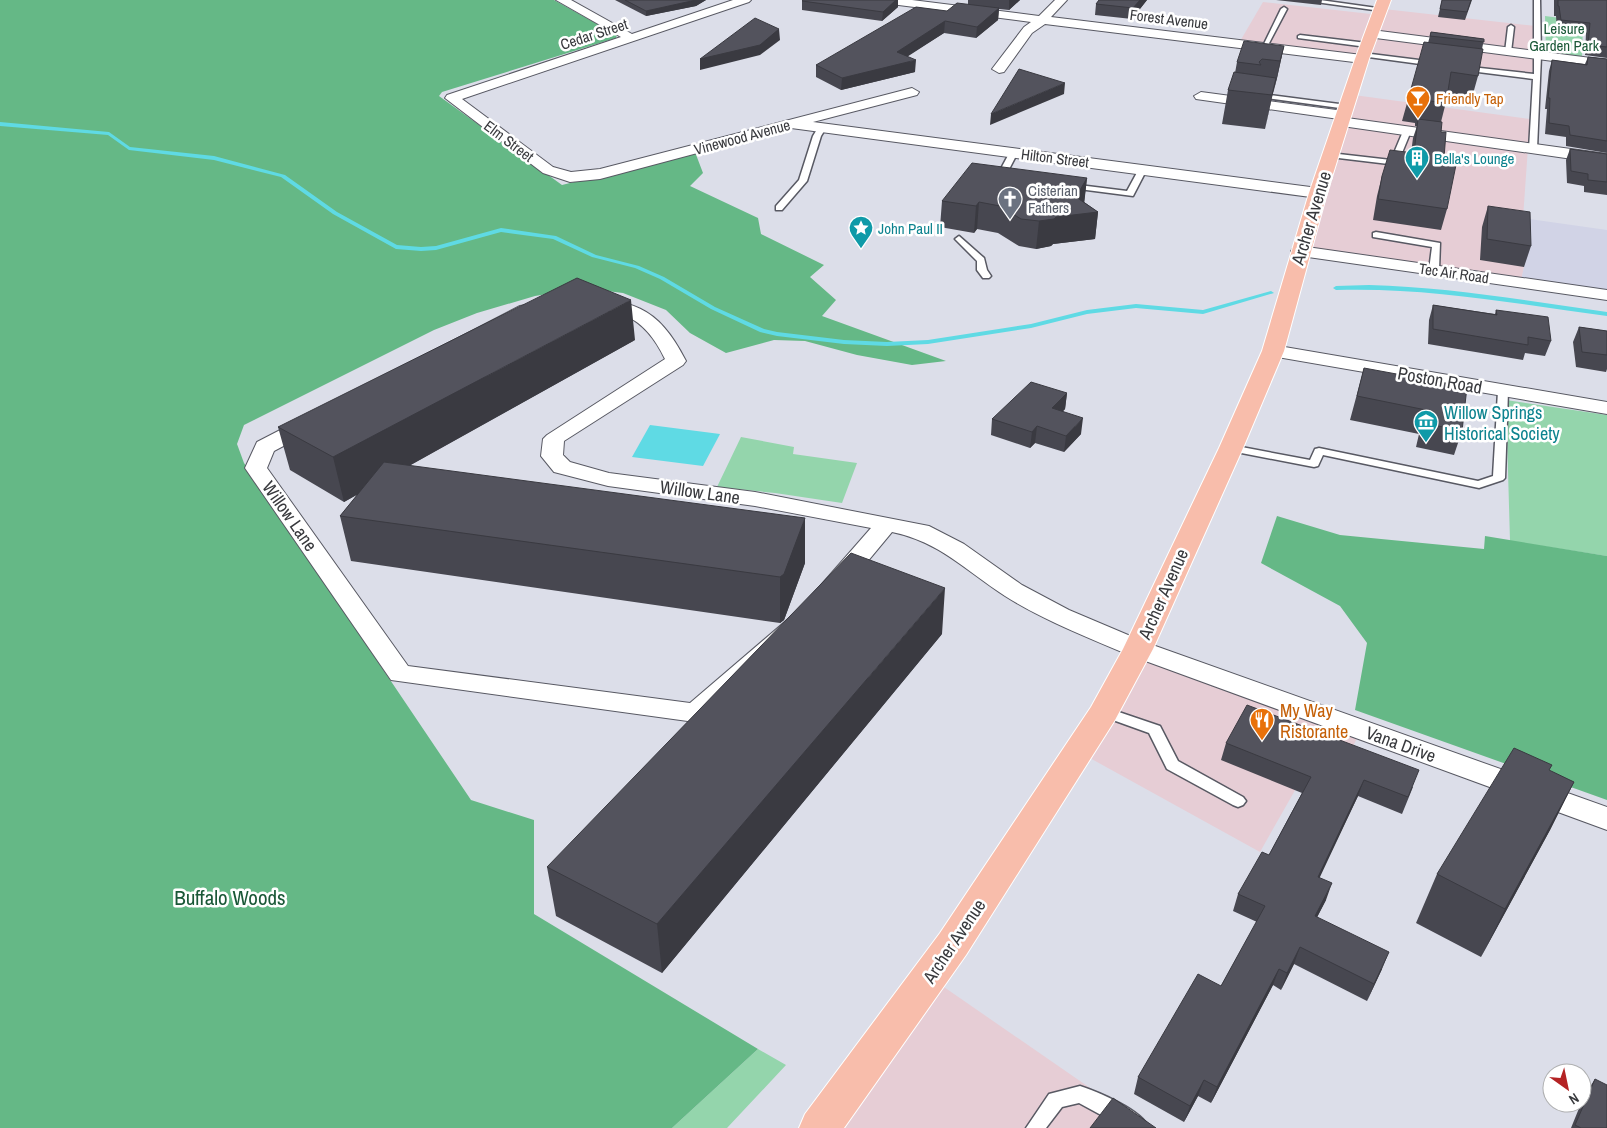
<svg xmlns="http://www.w3.org/2000/svg" width="1607" height="1128" font-family="'Archivo Narrow',sans-serif">
	<style>
		.commercial { fill: #e6cdd5 }
		.built { fill: #d1d3e6 }
		.green { fill: #94d5ac }
		.forest { fill: #65b886 }
		.water { fill: #5fdae4 }
		.lines { fill: none; stroke-linecap: round; stroke-linejoin: round }
		.stream { fill: #5fdae4; fill-rule: evenodd }
		.lane-casing { stroke: #585963; stroke-width: 3 }
		.street-casing { stroke: #585963; stroke-width: 2 }
		.primary-casing { stroke: #fff; stroke-width: 2 }
		.lane { fill: #fff; fill-rule: evenodd }
		.street { fill: #fff; fill-rule: evenodd }
		.primary { fill: #f8bdab; fill-rule: evenodd }
		.wall { fill: #474750 }
		.shaded-wall { fill: #3a3a41 }
		.building { fill: #53535d; stroke: #3a3a41 }
		.labels { text-anchor: middle; dominant-baseline: central; stroke-width: 5; stroke-linejoin: round; paint-order: stroke }
		.far-street-label { font-size: 15px; fill: #38393d; stroke: #fff }
		.far-park-label { font-size: 15px; fill: #1a5837; stroke: #fff }
		.far-food-label { font-size: 15px; fill: #c56008; stroke: #fff; text-anchor: start }
		.far-culture-label { font-size: 15px; fill: #0d838f; stroke: #fff; text-anchor: start }
		.far-worship-label { font-size: 15px; fill: #5b616d; stroke: #fff; text-anchor: start }
		.street-label { font-size: 18px; fill: #38393d; stroke: #fff }
		.culture-label { font-size: 18px; fill: #0d838f; stroke: #fff; text-anchor: start }
		.food-label { font-size: 18px; fill: #c56008; stroke: #fff; text-anchor: start }
		.near-park-label { font-size: 21px; fill: #1a5837; stroke: #fff }
	</style>
	<rect width="100%" height="100%" fill="#dcdee9"/>
	<path class="commercial" d="M 1263,2 L 1371,14 L 1384,9 L 1536,26 L 1532,78 L 1239,43 Z
		M 1354,95 L 1530,119 L 1523,218 L 1524,267 L 1521,281 L 1306,252 Z
		M 1146,652 L 1361,729 L 1332,793 L 1298,785 L 1260,852 L 1088,757 Z
		M 941,985 L 1148,1128 L 834,1128 Z"/>
	<path class="built" d="M 1523,218 L 1607,230 L 1607,292 L 1521,281 L 1524,267 Z"/>
	<path class="green" d="M 1545,16 L 1583,21 L 1582,58 L 1546,53 Z
		M 1506,400 L 1607,415 L 1607,556 L 1510,541 Z
		M 741,437 L 794,447 L 793,454 L 857,463 L 842,503 L 775,493 L 717,487 Z
		M 758,1049 L 786,1065 L 727,1128 L 672,1128 Z"/>
	<path class="forest" d="M 0,0 L 554,0 L 617,35 L 616,38 L 442,92 L 439,96 L 562,185 L 695,152 L 703,173 L 690,186 L 758,218 L 761,234 L 824,265 L 810,277 L 836,300 L 822,316 L 946,361 L 912,365 L 857,355 L 805,341 L 774,340 L 726,353 L 690,333 L 666,310 L 623,293 L 583,288 L 535,296 L 477,313 L 434,330 L 244,425 L 237,444 L 244,463 L 471,800 L 534,820 L 534,914 L 758,1049 L 672,1128 L 0,1128 Z
		M 1277,516 L 1340,535 L 1484,549 L 1485,536 L 1607,556 L 1607,800 L 1355,710 L 1367,643 L 1340,606 L 1261,563 Z"/>
	<path class="water" d="M 650,425 L 720,434 L 703,466 L 632,457 Z"/>
	<g class="lines">
		<path class="stream" d="M 0,122 L 109,132 L 130,147 L 214,156 L 285,175 L 337,212 L 397,245 L 421,247 L 436,246 L 501,228 L 556,236 L 596,255 L 639,266 L 664,277 L 715,307 L 764,329 L 777,332 L 844,340 L 887,342 L 928,340 L 1031,324 L 1087,310 L 1136,304 L 1203,310 L 1271,291 L 1274,293 L 1203,314 L 1136,308 L 1087,314 L 1031,328 L 928,344 L 887,346 L 844,344 L 777,336 L 760,332 L 711,309 L 660,279 L 635,268 L 592,257 L 553,239 L 501,232 L 436,250 L 421,251 L 396,249 L 333,214 L 281,177 L 214,160 L 129,150 L 108,135 L 0,126 Z
			M 1369,285 C 1449,287 1528,301 1607,312 L 1607,316 C 1517,304 1428,287 1336,290 L 1333,288 L 1336,286 Z"/>
		<defs>
			<path id="lane" d="M 1301,0 L 1320,0 L 1384,9 L 1381,11 Z
				M 1534,0 L 1540,0 L 1541,56 L 1537,149 L 1533,151 L 1529,149 L 1533,79 L 1462,70 L 1459,68 L 1462,66 L 1534,74 Z
				M 1284,7 L 1287,9 L 1267,47 L 1262,48 L 1281,9 Z
				M 1511,25 L 1514,27 L 1511,52 L 1508,54 L 1505,52 L 1508,27 Z
				M 1300,35 L 1367,43 L 1370,45 L 1367,47 L 1298,38 L 1298,36 Z
				M 1363,53 L 1435,62 L 1438,64 L 1435,66 L 1361,56 L 1360,55 Z
				M 1255,93 L 1347,105 L 1351,107 L 1347,109 L 1258,97 L 1254,95 Z
				M 819,126 L 826,128 L 821,136 L 807,181 L 782,210 L 776,210 L 776,206 L 799,180 L 813,136 Z
				M 1404,129 L 1411,131 L 1397,165 L 1330,157 L 1326,155 L 1330,153 L 1391,160 Z
				M 1011,150 L 1018,152 L 1006,175 L 1010,177 L 1006,179 L 998,178 L 997,176 Z
				M 1140,167 L 1147,169 L 1133,196 L 1071,188 L 1067,186 L 1071,184 L 1127,191 Z
				M 1376,232 L 1440,243 L 1439,270 L 1434,273 L 1429,270 L 1432,247 L 1373,237 L 1373,233 Z
				M 959,236 L 984,258 L 987,270 L 991,276 L 989,278 L 983,278 L 977,270 L 977,261 L 955,239 Z
				M 1503,388 L 1508,391 L 1505,478 L 1503,480 L 1479,488 L 1323,455 L 1318,466 L 1314,467 L 1231,451 L 1225,448 L 1231,445 L 1310,460 L 1315,449 L 1319,448 L 1478,481 L 1493,476 L 1498,391 Z
				M 1104,707 L 1160,726 L 1178,761 L 1243,797 L 1246,801 L 1243,805 L 1238,807 L 1233,805 L 1167,769 L 1149,733 L 1099,715 L 1097,712 L 1099,709 Z
				M 1080,1086 C 1098,1092 1142,1110 1149,1128 L 1125,1128 L 1079,1103 L 1062,1107 L 1046,1128 L 1026,1128 L 1049,1094 Z"/>
			<path id="street" d="M 556,0 L 571,0 L 632,34 L 733,0 L 751,0 L 749,2 L 462,99 L 553,167 L 571,172 L 600,169 L 912,88 L 919,92 L 917,95 L 813,122 L 1318,188 L 1324,190 L 1326,193 L 1324,196 L 1318,198 L 791,128 L 600,179 L 570,182 L 543,173 L 445,98 L 447,95 L 621,37 Z
				M 877,0 L 912,0 L 1039,16 L 1055,0 L 1067,0 L 1051,17 L 1362,55 L 1368,59 L 1362,63 L 1045,24 L 1032,33 L 1004,72 L 999,73 L 992,69 L 1024,27 L 1031,22 L 883,3 Z
				M 1372,30 L 1607,60 L 1607,68 L 1368,37 L 1366,34 L 1368,31 Z
				M 1201,92 L 1344,111 L 1349,112 L 1351,115 L 1347,118 L 1607,154 L 1607,164 L 1342,126 L 1337,125 L 1335,122 L 1339,119 L 1196,99 L 1194,96 Z
				M 1300,246 L 1607,290 L 1607,300 L 1294,255 L 1291,251 L 1294,247 Z
				M 571,297 C 631,300 657,304 686,361 L 683,365 L 564,441 L 563,455 L 570,462 L 609,473 L 755,492 L 929,526 L 964,544 L 1022,585 L 1069,610 L 1147,643 L 1607,807 L 1607,830 L 1129,655 C 1087,637 1043,620 1005,596 C 965,570 940,542 892,532 L 819,620 L 705,720 L 695,722 L 391,680 L 245,468 L 257,442 L 520,306 ZM 571,307 C 619,310 643,313 665,359 L 547,435 L 543,439 L 541,456 L 554,472 L 608,486 L 755,506 L 871,528 L 801,608 L 690,703 L 408,666 L 267,468 L 274,451 L 531,315 Z
				M 1273,345 L 1607,402 L 1607,414 L 1266,355 L 1263,351 L 1266,347 Z"/>
			<path id="primary" d="M 1377,0 L 1391,0 L 1369,59 L 1327,193 L 1284,351 L 1243,448 L 1153,649 L 1115,720 L 966,955 L 844,1128 L 799,1128 L 805,1114 L 940,933 L 1091,707 L 1123,649 L 1219,448 L 1262,351 L 1309,193 L 1355,59 Z"/>
		</defs>
		<use href="#lane" class="lane-casing"/>
		<use href="#street" class="street-casing"/>
		<use href="#primary" class="primary-casing"/>
		<use href="#lane" class="lane"/>
		<use href="#street" class="street"/>
		<use href="#primary" class="primary"/>
	</g>
	<path class="wall" d="M 615,0 L 706,0 L 696,6 L 646,16 Z
		M 803,0 L 898,0 L 898,7 L 882,21 L 802,10 L 802,1 Z
		M 968,0 L 1020,0 L 1009,10 L 999,9 L 998,20 L 976,38 L 944,33 L 907,56 L 915,72 L 841,90 L 816,77 L 816,65 L 947,11 L 968,5 Z
		M 1099,0 L 1147,0 L 1132,19 L 1095,15 L 1096,4 Z
		M 1276,0 L 1322,0 L 1321,5 Z
		M 1442,0 L 1472,0 L 1465,20 L 1438,17 Z
		M 1554,0 L 1607,0 L 1607,58 L 1585,55 L 1586,33 L 1557,30 L 1556,16 L 1554,16 Z
		M 1431,32 L 1484,39 L 1482,49 L 1478,76 L 1471,101 L 1447,98 L 1441,122 L 1441,132 L 1444,158 L 1447,209 L 1441,230 L 1373,220 L 1377,196 L 1382,176 L 1411,153 L 1413,138 L 1417,126 L 1415,126 L 1415,123 L 1402,121 L 1409,96 L 1428,43 Z
		M 1284,46 L 1277,78 L 1273,93 L 1265,129 L 1222,124 L 1228,90 L 1235,73 L 1237,62 Z
		M 1588,57 L 1607,59 L 1607,153 L 1566,146 L 1566,137 L 1545,134 L 1547,109 L 1545,109 L 1549,71 L 1552,60 L 1585,64 Z
		M 1570,149 L 1607,154 L 1607,195 L 1584,192 L 1584,186 L 1567,183 L 1566,160 Z
		M 1087,178 L 1084,202 L 1098,212 L 1095,239 L 1053,244 L 1051,246 L 1036,249 L 1019,246 L 998,233 L 977,229 L 974,233 L 940,227 L 942,201 Z
		M 1488,206 L 1531,246 L 1524,267 L 1480,260 L 1482,227 Z
		M 1433,305 L 1495,314 L 1496,310 L 1551,341 L 1545,356 L 1525,353 L 1523,360 L 1428,344 L 1429,320 Z
		M 1579,327 L 1607,331 L 1607,369 L 1606,372 L 1576,367 L 1573,342 Z
		M 635,340 L 409,466 L 805,563 L 784,620 L 780,623 L 351,561 L 340,516 L 358,494 L 344,502 L 290,470 L 278,427 Z
		M 1364,368 L 1462,431 L 1454,455 L 1416,447 L 1419,434 L 1350,420 Z
		M 1067,393 L 1065,409 L 1063,411 L 1081,434 L 1064,452 L 1035,443 L 1030,448 L 991,435 L 992,419 Z
		M 942,634 L 662,973 L 556,916 L 547,867 Z
		M 1226,743 L 1413,787 L 1402,814 L 1358,796 L 1319,877 L 1326,900 L 1317,917 L 1382,969 L 1367,1001 L 1294,964 L 1281,990 L 1273,985 L 1211,1103 L 1198,1096 L 1184,1122 L 1134,1094 L 1138,1077 L 1221,986 L 1257,922 L 1233,911 L 1238,894 L 1269,855 L 1302,793 L 1221,760 Z
		M 1549,771 L 1574,782 L 1550,830 L 1481,957 L 1416,923 L 1437,874 Z
		M 1595,1079 L 1607,1128 L 1571,1128 L 1584,1096 Z"/>
	<path class="shaded-wall" d="M 696,0 L 706,0 L 696,6 L 646,16 L 646,11 Z
		M 896,0 L 898,0 L 898,7 L 882,21 L 883,12 Z
		M 1009,0 L 1020,0 L 1009,10 Z
		M 1140,0 L 1147,0 L 1132,19 L 1133,8 Z
		M 999,8 L 998,20 L 976,38 L 977,27 Z
		M 945,21 L 944,33 L 896,64 L 897,52 Z
		M 779,29 L 780,40 L 760,55 L 700,70 L 700,59 Z
		M 1284,46 L 1277,78 L 1273,94 L 1280,61 Z
		M 916,60 L 915,72 L 841,90 L 842,78 Z
		M 1276,78 L 1269,111 L 1265,129 L 1272,95 Z
		M 1065,83 L 1064,94 L 990,125 L 991,114 Z
		M 1087,178 L 1084,205 L 1098,212 L 1095,239 L 1053,244 L 1051,246 L 1036,249 L 1039,221 L 1076,197 Z
		M 979,202 L 977,229 L 974,233 L 976,206 Z
		M 631,300 L 635,340 L 344,502 L 333,457 Z
		M 1067,393 L 1065,409 L 1050,424 L 1052,408 Z
		M 1083,418 L 1081,434 L 1064,452 L 1066,436 Z
		M 1037,426 L 1035,443 L 1030,448 L 1032,432 Z
		M 805,518 L 805,563 L 784,620 L 780,623 L 780,577 Z
		M 945,588 L 942,634 L 662,973 L 657,924 Z
		M 1364,780 L 1358,796 L 1312,894 L 1318,877 Z
		M 1574,782 L 1550,830 L 1481,957 L 1505,909 Z
		M 1332,883 L 1326,900 L 1309,933 L 1315,916 Z
		M 1300,947 L 1294,964 L 1281,990 L 1287,973 Z
		M 1389,952 L 1382,969 L 1367,1001 L 1374,984 Z
		M 1279,969 L 1273,985 L 1211,1103 L 1217,1087 Z
		M 1204,1080 L 1198,1096 L 1184,1122 L 1190,1106 Z"/>
	<path class="building" d="M 625,0 L 696,0 L 646,11 Z
		M 803,0 L 896,0 L 883,12 L 802,1 Z
		M 1099,0 L 1140,0 L 1133,8 L 1096,4 Z
		M 1442,0 L 1471,0 L 1467,12 L 1440,9 Z
		M 1558,0 L 1607,0 L 1607,47 L 1588,45 L 1590,23 L 1561,20 L 1559,6 L 1558,6 Z
		M 957,3 L 999,8 L 977,27 L 945,21 L 897,52 L 916,60 L 842,78 L 816,65 L 916,7 L 947,11 Z
		M 755,18 L 779,29 L 760,45 L 700,59 Z
		M 1431,32 L 1484,39 L 1484,42 L 1430,36 Z
		M 1244,41 L 1284,46 L 1280,61 L 1262,59 L 1259,62 L 1261,65 L 1237,62 Z
		M 1424,42 L 1483,49 L 1478,76 L 1451,72 L 1446,103 L 1422,100 L 1422,97 L 1409,96 Z
		M 1588,57 L 1607,59 L 1607,141 L 1570,135 L 1569,126 L 1549,123 L 1550,98 L 1548,98 L 1552,60 L 1587,65 Z
		M 1019,69 L 1065,83 L 991,114 Z
		M 1234,72 L 1276,78 L 1272,95 L 1228,90 Z
		M 1418,119 L 1442,122 L 1441,132 L 1446,132 L 1444,158 L 1457,160 L 1447,209 L 1378,199 L 1382,176 L 1390,150 L 1414,153 Z
		M 1570,149 L 1607,154 L 1607,182 L 1588,180 L 1588,174 L 1571,171 Z
		M 972,163 L 1087,178 L 1076,197 L 1098,212 L 1056,217 L 1054,219 L 1039,221 L 1021,219 L 1000,206 L 979,202 L 976,206 L 942,201 Z
		M 1488,206 L 1530,212 L 1531,246 L 1487,239 Z
		M 577,278 L 631,300 L 333,457 L 278,427 Z
		M 1433,305 L 1497,315 L 1496,310 L 1548,317 L 1551,341 L 1528,337 L 1528,345 L 1433,329 Z
		M 1579,327 L 1607,331 L 1607,355 L 1582,352 Z
		M 1364,368 L 1467,387 L 1462,431 L 1424,423 L 1426,410 L 1357,396 Z
		M 1031,382 L 1067,393 L 1052,408 L 1083,418 L 1066,436 L 1037,426 L 1032,432 L 992,419 Z
		M 384,462 L 805,518 L 784,574 L 780,577 L 340,516 Z
		M 851,553 L 945,588 L 657,924 L 547,867 Z
		M 1247,705 L 1419,770 L 1408,797 L 1364,780 L 1318,877 L 1332,883 L 1315,916 L 1389,952 L 1374,984 L 1300,947 L 1287,973 L 1279,969 L 1217,1087 L 1204,1080 L 1190,1106 L 1138,1077 L 1198,974 L 1221,986 L 1265,906 L 1238,894 L 1262,852 L 1269,855 L 1311,777 L 1226,743 Z
		M 1514,748 L 1552,765 L 1549,770 L 1574,782 L 1505,909 L 1437,874 Z
		M 1595,1079 L 1607,1085 L 1607,1128 L 1581,1128 L 1575,1125 Z
		M 1113,1098 L 1156,1128 L 1090,1128 Z"/>
	<defs>
		<symbol id="bar-pin" viewBox="-11 -11 22 30"><path d="M0 17L-7.5 6A9.5 9.5 0 1 1 7.5 6Z" fill="#e8710a" stroke="#fff"/><path d="M-6-5H6L.8 .8V4.5H3.5V6h-7V4.5H-.8V.8Z" fill="#fff"/></symbol>
		<symbol id="building-pin" viewBox="-11 -11 22 30"><path d="M0 17L-7.5 6A9.5 9.5 0 1 1 7.5 6Z" fill="#0f9aa8" stroke="#fff"/><path d="M-4-6H4V6H1V3H-1V6H-4ZM-2.5-4.3h1.7v1.8h-1.7ZM.8-4.3h1.7v1.8H.8ZM-2.5-1h1.7V.8h-1.7ZM.8-1h1.7V.8H.8Z" fill="#fff"/></symbol>
		<symbol id="church-pin" viewBox="-11 -11 22 30"><path d="M0 17L-7.5 6A9.5 9.5 0 1 1 7.5 6Z" fill="#6b7280" stroke="#fff"/><path d="M-1.2-6h2.4v3.5h3.3v2.4h-3.3V6h-2.4V-.1h-3.3v-2.4h3.3Z" fill="#fff"/></symbol>
		<symbol id="sight-pin" viewBox="-11 -11 22 30"><path d="M0 17L-7.5 6A9.5 9.5 0 1 1 7.5 6Z" fill="#0f9aa8" stroke="#fff"/><path d="M0-6L1.8-2.2L6-1.7L2.9 1.2L3.7 5.4L0 3.3L-3.7 5.4L-2.9 1.2L-6-1.7L-1.8-2.2Z" fill="#fff"/></symbol>
		<symbol id="museum-pin" viewBox="-11 -11 22 30"><path d="M0 17L-7.5 6A9.5 9.5 0 1 1 7.5 6Z" fill="#0f9aa8" stroke="#fff"/><path d="M0-6L6-3V-2H-6V-3ZM-5-1h2V3h-2ZM-1-1h2V3h-2ZM3-1h2V3H3ZM-6 4H6V6H-6Z" fill="#fff"/></symbol>
		<symbol id="restaurant-pin" viewBox="-11 -11 22 30"><path d="M0 17L-7.5 6A9.5 9.5 0 1 1 7.5 6Z" fill="#e8710a" stroke="#fff"/><path d="M-5-6h1v4h1v-4h1v4h1v-4h1v5L-1.5 .5V6h-2V.5L-5-1ZM5-6V6H3V1.5H1.5Q1.5-4 5-6Z" fill="#fff"/></symbol>
	</defs>
	<g fill-rule="evenodd">
		<use href="#bar-pin" x="1404" y="84" width="28" height="38"/>
		<use href="#building-pin" x="1403" y="144" width="28" height="38"/>
		<use href="#church-pin" x="996" y="185" width="28" height="38"/>
		<use href="#sight-pin" x="847" y="214" width="28" height="38"/>
		<use href="#museum-pin" x="1412" y="408" width="28" height="38"/>
		<use href="#restaurant-pin" x="1248" y="706" width="28" height="38"/>
	</g>
	<g class="labels">
		<g class="far-street-label">
			<text transform="translate(1169 19) rotate(7)">Forest Avenue</text>
			<text transform="translate(594 34) rotate(-18)">Cedar Street</text>
			<text transform="translate(742 137) rotate(-15)">Vinewood Avenue</text>
			<text transform="translate(509 141) rotate(37)">Elm Street</text>
			<text transform="translate(1055 158) rotate(7)">Hilton Street</text>
			<text transform="translate(1454 273) rotate(8)">Tec Air Road</text>
		</g>
		<g class="far-park-label">
			<text x="1564" y="28">Leisure<tspan x="1564" dy="17">Garden Park</tspan></text>
		</g>
		<g class="far-food-label">
			<text x="1436" y="98">Friendly Tap</text>
		</g>
		<g class="far-culture-label">
			<text x="1434" y="158">Bella's Lounge</text>
			<text x="878" y="228">John Paul II</text>
		</g>
		<g class="far-worship-label">
			<text x="1028" y="190">Cisterian<tspan x="1028" dy="17">Fathers</tspan></text>
		</g>
		<g class="street-label">
			<text transform="translate(1311 218) rotate(-73)">Archer Avenue</text>
			<text transform="translate(1440 380) rotate(10)">Poston Road</text>
			<text transform="translate(700 492) rotate(8)">Willow Lane</text>
			<text transform="translate(290 516) rotate(55)">Willow Lane</text>
			<text transform="translate(1163 594) rotate(-66)">Archer Avenue</text>
			<text transform="translate(1401 744) rotate(20)">Vana Drive</text>
			<text transform="translate(954 941) rotate(-56)">Archer Avenue</text>
		</g>
		<g class="culture-label">
			<text x="1444" y="412">Willow Springs<tspan x="1444" dy="21">Historical Society</tspan></text>
		</g>
		<g class="food-label">
			<text x="1280" y="710">My Way<tspan x="1280" dy="21">Ristorante</tspan></text>
		</g>
		<g class="near-park-label">
			<text x="230" y="897">Buffalo Woods</text>
		</g>
	</g>
	<g transform="translate(1567 1088) rotate(147)"><circle r="24" fill="#ffffff" stroke="#afb0b1"/>
	<path d="M0-4L9 19L0 12L-9 19Z" fill="#b42324"/>
	<text y="-8" font-size="14" font-weight="bold" text-anchor="middle" fill="#38393d">N</text>
	</g>
</svg>
